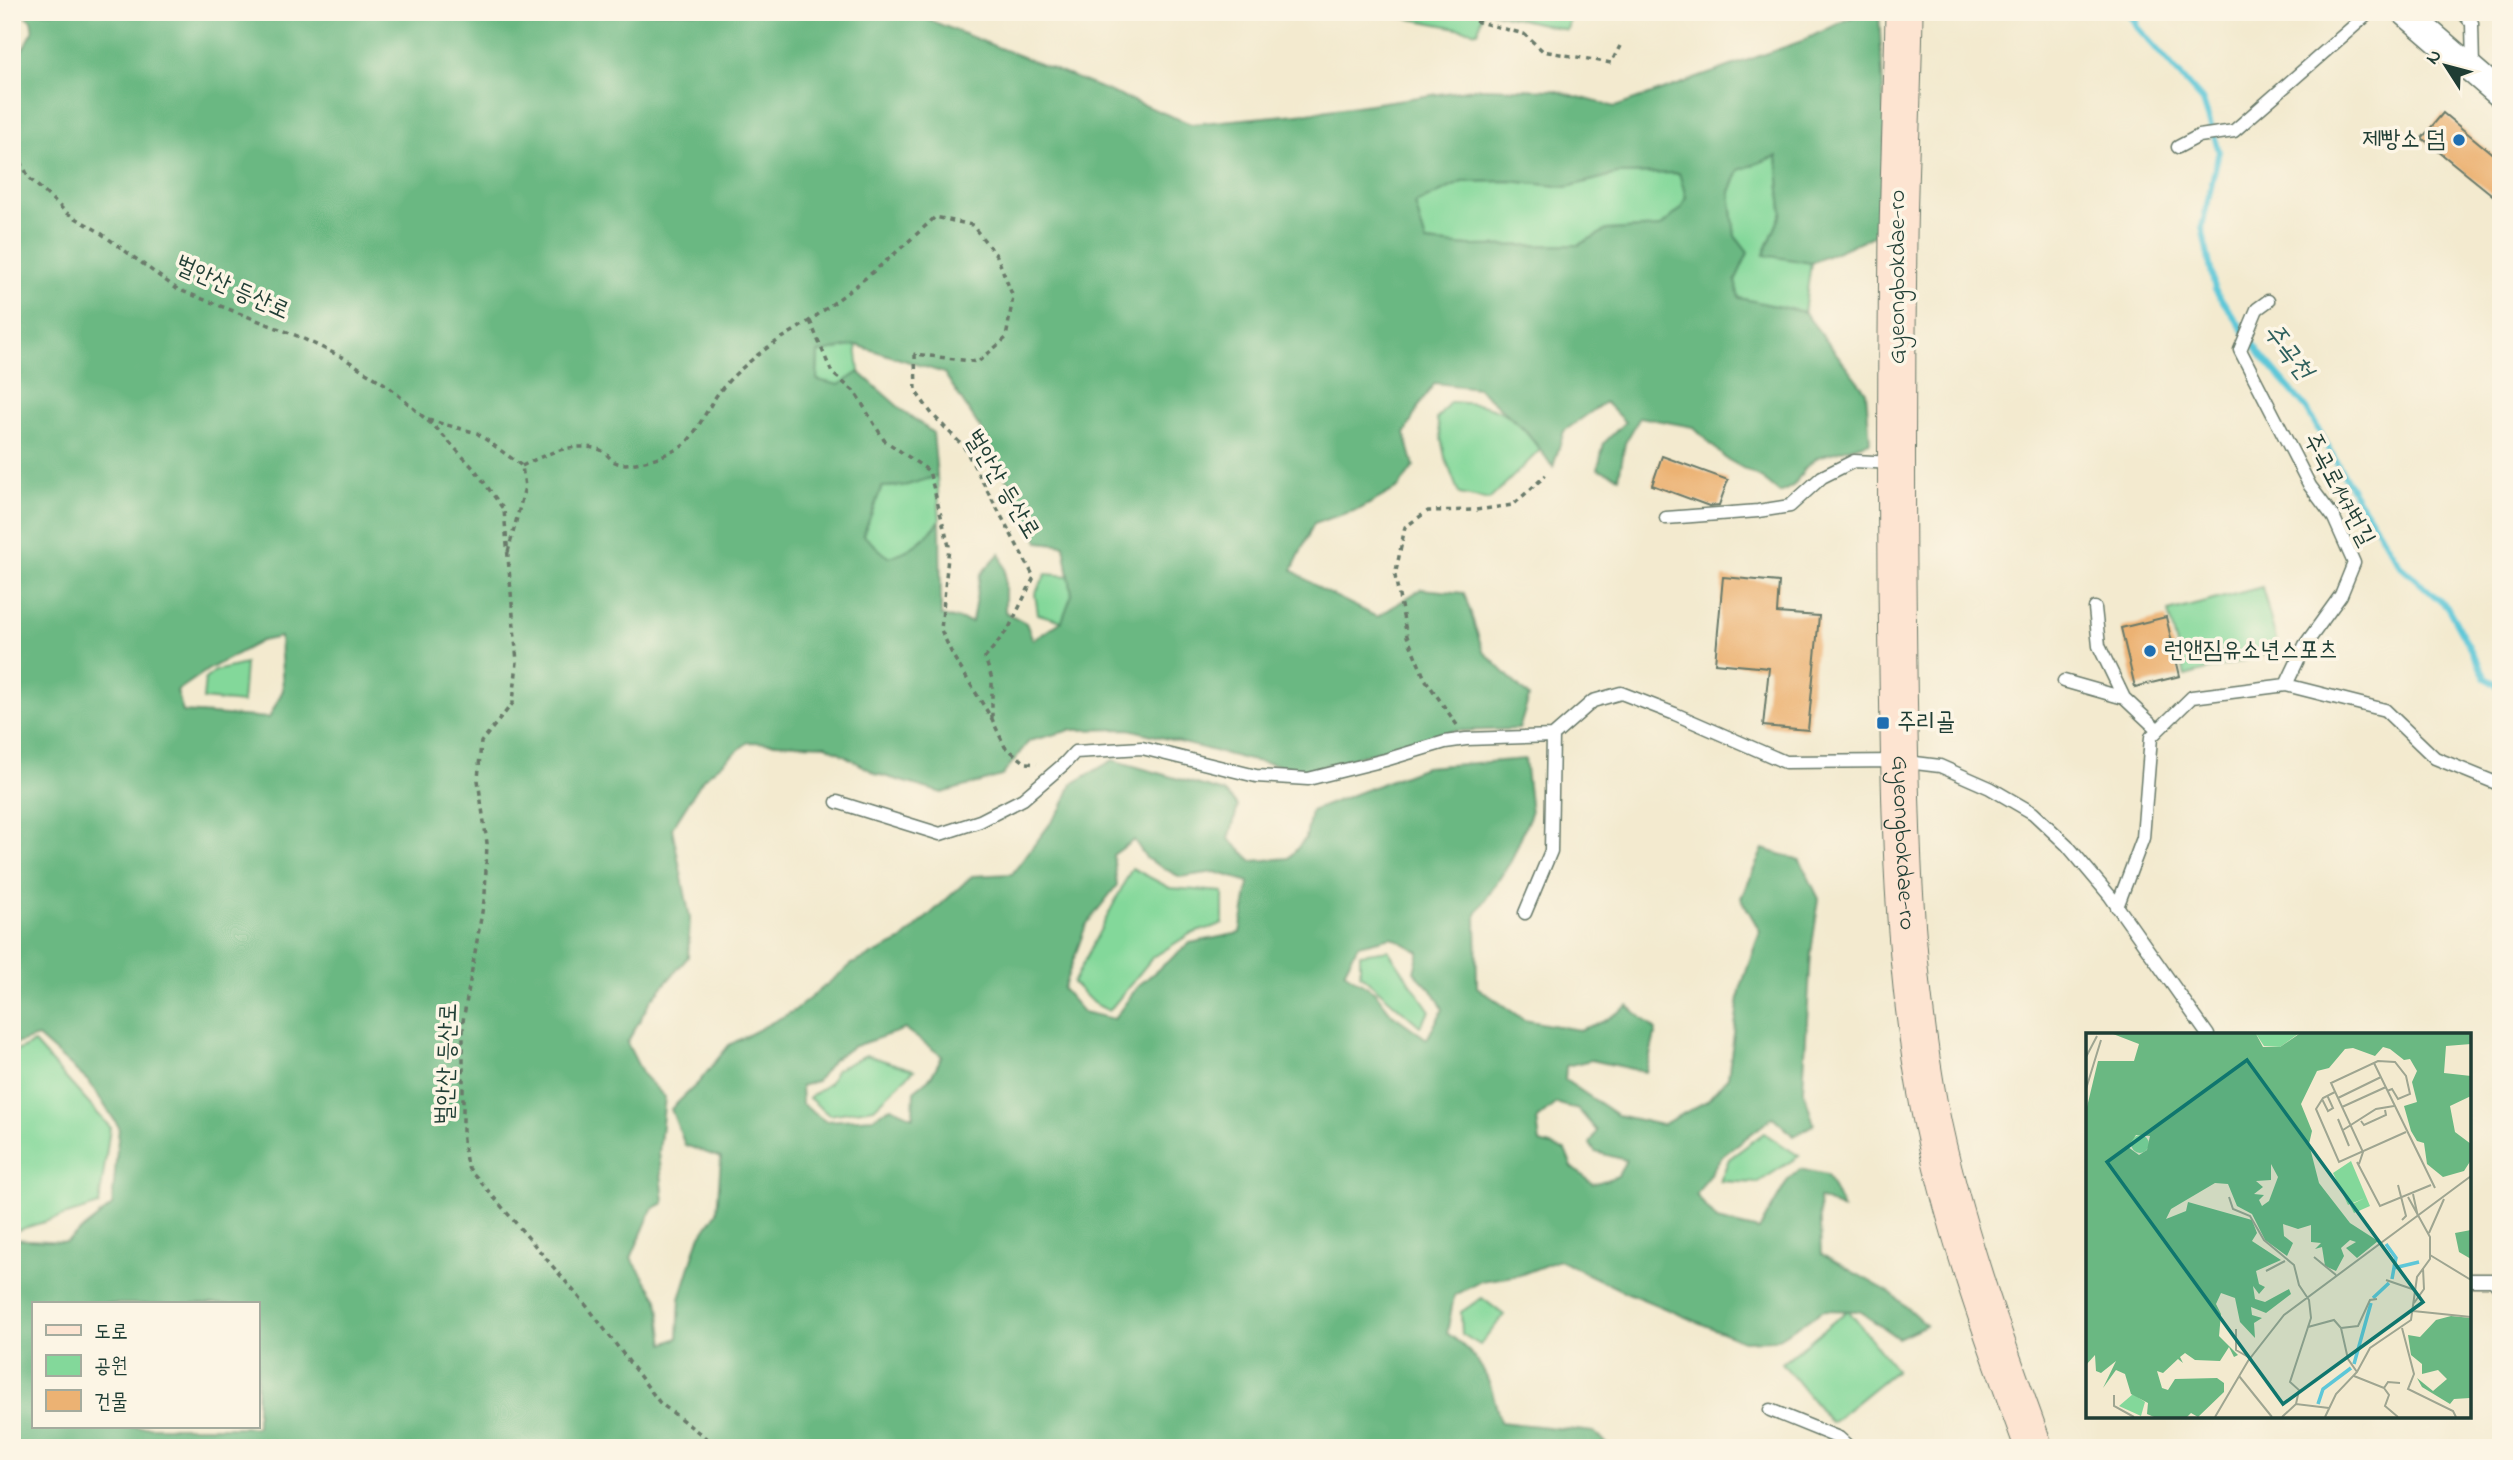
<svg xmlns="http://www.w3.org/2000/svg" width="2513" height="1460" font-family="'Indie Flower','Poor Story',sans-serif">
	<style>
		.green { fill: #83d89a; stroke: #518a67; stroke-width: 2 }
		.forest { fill: #6ab882; stroke: #447a5b; stroke-width: 2; fill-rule: evenodd }
		.lines { fill: none; stroke-linecap: round; stroke-linejoin: round }
		.stream { stroke: #5dc7d8; stroke-width: 6 }
		.building { fill: #ecb273 }
		.lane-casing { stroke: #697a6a; stroke-width: 15 }
		.street-casing { stroke: #697a6a; stroke-width: 29 }
		.secondary-casing { stroke: #697a6a; stroke-width: 39 }
		.path { stroke: #697a6a; stroke-width: 3.5; stroke-dasharray: 5 5; stroke-linecap: butt }
		.lane { stroke: #fff; stroke-width: 12 }
		.street { stroke: #fff; stroke-width: 26 }
		.secondary { stroke: #fde4d1; stroke-width: 37 }
		.poi-dot { fill: #1f6fb2; stroke: #fcf5e5; stroke-width: 2.5 }
		.labels { text-anchor: middle; dominant-baseline: central; stroke-width: 7; stroke-linejoin: round; paint-order: stroke }
		.poi-label { font-size: 24px; fill: #1f3d34; stroke: #fcf5e5; text-anchor: start }
		.street-label { font-size: 24px; fill: #1f3d34; stroke: #fcf5e5 }
		.water-label { font-size: 26px; font-style: italic; fill: #2e605d; stroke: #fcf5e5 }
		.inset-river { fill: none; stroke: #5dc7d8; stroke-width: 3.5 }
		.inset-road { fill: none; stroke: #9ea591; stroke-width: 2 }
		.view { fill: #0f766e; fill-opacity: 0.15; stroke: #0f766e; stroke-width: 3.5 }
		.inset-edge { fill: none; stroke: #1f3d34; stroke-width: 3.5 }
	</style>
	<rect width="100%" height="100%" fill="#fcf5e5"/>
	<filter id="ink" filterUnits="userSpaceOnUse"><feTurbulence type="fractalNoise" baseFrequency=".0143" numOctaves="2"/><feDisplacementMap in="SourceGraphic" scale="14" xChannelSelector="R" yChannelSelector="G"/><feConvolveMatrix kernelMatrix="1 2 1 2 8 2 1 2 1" color-interpolation-filters="sRGB"/></filter>
	<filter id="wash" filterUnits="userSpaceOnUse"><feTurbulence type="fractalNoise" baseFrequency=".00686" numOctaves="4" result="noise"/><feDisplacementMap in="SourceGraphic" scale="28" xChannelSelector="R" yChannelSelector="G"/><feGaussianBlur stdDeviation="1.57" result="paint"/><feColorMatrix in="noise" values="0 0 0 0 0 0 0 0 0 0 0 0 0 0 0 0 0 1.4 0 .05"/><feComposite in="paint" operator="in"/></filter>
	<g filter="url(#wash)">
		<rect width="100%" height="100%" fill="#f3eacf"/>
		<path class="green" d="M 1375,12 L 1483,12 L 1478,32 Z
			M 1492,12 L 1571,12 L 1567,30 Z
			M 1777,156 L 1782,212 L 1764,254 L 1811,263 L 1804,312 L 1739,298 L 1735,281 L 1748,253 L 1735,236 L 1730,192 L 1738,170 Z
			M 1680,173 L 1686,197 L 1681,209 L 1660,227 L 1607,230 L 1578,245 L 1469,246 L 1426,242 L 1415,204 L 1462,182 L 1510,181 L 1567,187 L 1617,174 Z
			M 856,345 L 859,372 L 839,385 L 817,380 L 818,353 Z
			M 1450,402 C 1499,404 1511,412 1540,450 L 1489,500 L 1459,494 L 1445,457 L 1437,419 Z
			M 937,476 L 940,521 C 924,539 912,551 888,557 L 862,535 L 882,487 L 904,486 Z
			M 1046,574 L 1069,576 L 1072,594 L 1062,621 L 1038,614 L 1035,594 Z
			M 2262,587 L 2279,651 L 2185,676 L 2168,612 Z
			M 245,664 L 242,703 L 203,699 L 205,679 L 215,671 Z
			M 1132,868 L 1170,888 L 1223,892 L 1223,924 L 1190,934 L 1152,958 L 1109,1011 L 1093,1003 L 1073,983 Z
			M 1388,950 L 1430,1011 L 1420,1026 L 1360,974 L 1360,954 Z
			M 34,1043 L 110,1127 L 99,1205 L 12,1232 L 12,1053 Z
			M 866,1055 L 914,1070 L 874,1108 L 829,1115 L 809,1098 L 829,1083 L 837,1069 Z
			M 1764,1133 L 1799,1156 L 1757,1183 L 1720,1181 L 1729,1159 Z
			M 1482,1298 L 1504,1315 L 1480,1345 L 1462,1334 L 1461,1312 Z
			M 1848,1310 L 1896,1370 L 1831,1423 L 1782,1363 Z"/>
		<path class="forest" d="M 20,12 L 909,12 L 1191,124 L 1308,113 L 1480,88 L 1553,90 L 1615,107 L 1802,41 L 1863,12 L 1879,12 L 1885,131 L 1884,231 L 1811,263 L 1764,255 L 1782,212 L 1777,156 L 1739,170 L 1730,192 L 1735,236 L 1748,253 L 1735,281 L 1739,298 L 1804,312 L 1866,392 L 1870,442 L 1818,457 L 1805,468 L 1794,485 L 1780,493 L 1764,480 L 1725,458 L 1693,427 L 1640,417 L 1625,443 L 1619,477 L 1598,469 L 1604,443 L 1625,422 L 1605,402 L 1564,431 L 1553,467 L 1527,432 L 1478,388 L 1435,383 L 1419,405 L 1405,434 L 1414,466 L 1398,488 L 1360,509 L 1314,523 L 1292,570 L 1322,590 L 1377,617 L 1421,589 L 1464,593 L 1483,651 L 1529,697 L 1519,729 L 1453,731 L 1308,770 L 1249,760 L 1129,729 L 1071,730 L 1029,741 L 1002,776 L 942,793 L 877,774 L 826,745 L 748,742 L 703,779 L 672,828 L 690,918 L 688,957 L 651,1000 L 627,1043 L 643,1075 L 665,1097 L 659,1152 L 664,1203 L 652,1209 L 631,1258 L 658,1299 L 664,1344 L 678,1338 L 680,1299 L 698,1240 L 717,1212 L 721,1158 L 685,1145 L 671,1109 L 699,1082 L 729,1045 L 794,1011 L 852,964 L 901,941 L 972,876 L 1012,874 L 1062,808 L 1072,784 L 1113,760 L 1224,792 L 1238,806 L 1229,839 L 1252,861 L 1289,858 L 1306,838 L 1311,811 L 1425,767 L 1525,759 L 1531,813 L 1511,861 L 1476,914 L 1477,987 L 1524,1020 L 1579,1030 L 1603,1022 L 1628,1006 L 1656,1030 L 1646,1072 L 1591,1060 L 1566,1066 L 1565,1080 L 1617,1115 L 1662,1125 L 1707,1101 L 1728,1077 L 1740,990 L 1760,931 L 1741,898 L 1763,849 L 1800,860 L 1819,899 L 1811,952 L 1803,1089 L 1814,1124 L 1794,1136 L 1773,1117 L 1721,1157 L 1696,1195 L 1717,1220 L 1759,1230 L 1788,1180 L 1800,1169 L 1827,1175 L 1843,1209 L 1819,1198 L 1821,1254 L 1891,1293 L 1926,1325 L 1898,1338 L 1859,1311 L 1824,1310 L 1775,1340 L 1743,1341 L 1623,1291 L 1559,1260 L 1520,1275 L 1481,1281 L 1454,1296 L 1447,1333 C 1484,1359 1490,1379 1500,1422 L 1594,1432 L 1611,1448 L 12,1448 L 12,1239 L 66,1242 L 112,1206 L 119,1127 L 89,1082 L 38,1037 L 12,1045 L 12,56 L 17,58 L 33,32 L 31,20 ZM 1679,173 L 1686,197 L 1681,209 L 1660,227 L 1607,230 L 1578,245 L 1469,246 L 1426,242 L 1415,204 L 1462,182 L 1510,181 L 1567,187 L 1617,174 ZM 856,345 L 944,373 L 982,431 L 1039,542 L 1064,545 L 1072,594 L 1062,621 L 1033,640 L 1026,623 L 1005,612 L 1005,570 L 1000,553 L 980,575 L 972,622 L 941,616 L 940,521 C 925,539 912,551 888,557 L 863,535 L 882,487 L 904,486 L 937,476 L 933,433 L 902,410 L 859,372 L 839,385 L 817,380 L 818,353 ZM 280,637 L 283,690 L 269,718 L 183,712 L 177,691 L 209,669 L 261,641 ZM 1134,840 L 1147,859 L 1180,877 L 1215,872 L 1249,882 L 1240,933 L 1190,943 L 1138,986 L 1114,1019 L 1083,1012 L 1063,989 L 1086,925 L 1117,885 L 1113,855 ZM 1392,937 L 1419,952 L 1414,972 L 1435,994 L 1443,1009 L 1427,1039 L 1392,1014 L 1375,992 L 1344,972 L 1358,945 ZM 905,1029 L 942,1056 L 931,1077 L 914,1091 L 913,1117 L 891,1107 L 873,1118 L 825,1121 L 802,1104 L 801,1086 L 817,1081 L 833,1060 L 852,1047 ZM 1556,1103 L 1579,1110 L 1597,1131 L 1590,1144 L 1595,1152 L 1626,1160 L 1618,1176 L 1593,1184 L 1572,1167 L 1565,1150 L 1540,1143 L 1537,1119 ZM 33,1304 L 257,1304 L 257,1427 L 33,1427 Z"/>
		<g class="lines">
			<path class="stream" d="M 2127,12 L 2136,25
				M 2138,12 L 2136,26 L 2203,101 L 2219,151 L 2202,227 L 2215,290 L 2261,355 L 2307,409 L 2352,490 L 2400,565 L 2448,608 L 2486,678 L 2501,689"/>
		</g>
		<g id="blocks">
			<path class="building" d="M 2443,113 L 2501,161 L 2501,202 L 2422,138 Z
				M 1662,456 L 1728,480 L 1719,505 L 1709,506 L 1652,485 Z
				M 1723,577 L 1779,582 L 1777,613 L 1819,616 L 1808,730 L 1763,726 L 1769,668 L 1715,663 Z
				M 2166,617 L 2180,676 L 2135,687 L 2121,628 Z"/>
		</g>
	</g>
	<g filter="url(#ink)">
		<use href="#blocks" fill-opacity="0" stroke="#697a6a" stroke-width="2"/>
		<g class="lines">
			<defs>
				<path id="lane" d="M 2462,12 L 2472,23 L 2473,68
					M 2178,147 L 2199,136 L 2234,131 L 2370,12
					M 2268,301 L 2257,309 L 2240,350 L 2310,486 L 2334,518 L 2354,563 L 2341,595 L 2305,645 L 2286,685
					M 1666,518 L 1758,511 L 1790,506 L 1822,477 L 1854,461 L 1894,463
					M 2095,608 L 2099,646 L 2124,698
					M 2064,681 L 2124,698 L 2158,730
					M 837,802 L 940,834 L 980,821 L 1023,799 L 1064,764 L 1075,752 L 1142,748 L 1256,776 L 1308,779 L 1385,760 L 1445,742 L 1466,739 L 1553,736 L 1593,701 L 1621,693 L 1675,714 L 1785,762 L 1899,761 L 1940,766 L 1990,788 L 2033,813 L 2067,845 L 2110,896 L 2208,1035
					M 2117,907 L 2143,838 L 2151,737 L 2192,697 L 2286,685 L 2385,710 L 2435,758 L 2501,785
					M 1525,913 L 1551,851 L 1553,736
					M 2469,1280 L 2493,1280 L 2501,1290
					M 1770,1410 L 1839,1438 L 1850,1448"/>
				<path id="street" d="M 2405,12 L 2501,95"/>
				<g id="secondary">
					<path id="s1" d="M 1904,12 C 1903,88 1899,163 1898,238 C 1896,382 1896,526 1898,669 C 1900,815 1902,962 1929,1106 C 1952,1223 1993,1336 2034,1448"/>
				</g>
			</defs>
			<use href="#lane" class="lane-casing"/>
			<use href="#street" class="street-casing"/>
			<use href="#secondary" class="secondary-casing"/>
			<path class="path" d="M 1475,21 L 1524,34 L 1543,51 L 1611,63 L 1620,46
				M 12,143 L 29,178 L 67,213 L 98,231 L 177,289 L 295,335 L 342,357 L 388,386 L 437,429 L 476,471 L 504,510 L 517,662 L 513,703 L 481,742 L 478,780 L 487,843 L 485,895 L 463,1021 L 463,1141 L 467,1166 L 590,1310 L 660,1403 L 719,1448
				M 810,321 L 832,373 L 855,392 L 884,440 L 929,471 L 949,546 L 941,630 L 953,656 L 992,719 L 1005,747 L 1026,763 L 1037,764
				M 428,420 L 477,433 L 522,466 L 525,487 L 508,552
				M 522,466 C 546,454 571,442 598,449 C 606,451 608,458 615,462 C 629,469 667,455 681,447 C 695,438 709,404 720,391 C 730,378 746,364 759,354 C 775,341 795,331 812,319 C 856,287 896,254 935,217 L 972,225 L 997,256 L 1013,297 L 1006,338 L 978,362 L 915,354 L 916,392 L 932,414 L 964,447 L 1034,577 L 1009,628 L 985,658 L 992,679 L 992,719
				M 1457,725 L 1425,679 L 1407,636 L 1395,576 L 1405,527 L 1428,511 L 1476,510 L 1513,505 L 1546,475"/>
			<use href="#lane" class="lane"/>
			<use href="#street" class="street"/>
			<use href="#secondary" class="secondary"/>
		</g>
	</g>
	<g class="poi-dot">
		<circle cx="2459" cy="140" r="7"/>
		<circle cx="2150" cy="651" r="7"/>
		<rect x="1876" y="716" width="14" height="14" rx="3.5"/>
	</g>
	<g class="labels">
		<g class="poi-label">
			<text x="2445" y="140" text-anchor="end">제빵소 덤</text>
			<text x="2164" y="651">런앤짐유소년스포츠</text>
			<text x="1897" y="723">주리골</text>
		</g>
		<g class="street-label">
			<text transform="translate(1898 277) rotate(-90)">Gyeongbokdae-ro</text>
			<text transform="translate(232 289) rotate(24)">벌안산 등산로</text>
			<text transform="translate(1001 485) rotate(59)">벌안산 등산로</text>
			<text transform="translate(2338 490) rotate(62)">주곡로147번길</text>
			<text stroke="none"><textPath href="#s1" startOffset="831">Gyeongbokdae-ro</textPath></text>
			<text transform="translate(448 1064) rotate(-88)">벌안산 등산로</text>
		</g>
		<g class="water-label">
			<text transform="translate(2287 352) rotate(52)">주곡천</text>
		</g>
	</g>
	<g transform="translate(2086 1033)">
		<rect width="385" height="385" fill="#f3eacf"/>
		<path d="M 170,1 L 212,1 L 194,14 L 178,13 ZM45 111a9 9 0 1 1 18 0a9 9 0 1 1-18 0ZM 265,128 L 284,173 L 268,180 L 264,172 L 279,165 L 262,172 L 247,140 ZM 47,361 L 59,369 L 55,383 L 33,373 Z" fill="#83d89a"/>
		<path d="M 27,1 L 170,1 L 177,14 L 194,14 L 213,1 L 385,1 L 385,11 L 360,13 L 358,40 L 385,43 L 385,63 L 364,73 L 369,99 L 385,111 L 385,127 L 378,138 L 357,144 L 341,131 L 338,110 L 331,108 L 325,98 L 318,73 L 331,69 L 326,49 L 331,38 L 324,26 L 318,27 L 304,16 L 297,14 L 289,23 L 267,15 L 259,16 L 243,35 L 231,38 L 215,71 L 226,98 L 223,111 L 233,150 L 264,190 L 292,208 L 271,225 L 260,215 L 270,209 L 264,207 L 255,215 L 258,223 L 250,238 L 239,233 L 236,214 L 229,216 L 235,210 L 225,209 L 225,192 L 212,196 L 197,191 L 198,203 L 207,210 L 201,223 L 179,207 L 166,181 L 151,173 L 142,151 L 129,150 L 85,176 L 80,186 L 100,178 L 102,169 L 166,187 L 171,200 L 166,208 L 195,227 L 170,238 L 173,251 L 179,254 L 173,261 L 167,253 L 169,266 L 179,269 L 203,256 L 205,261 L 180,280 L 165,274 L 166,282 L 176,285 L 168,290 L 169,305 L 154,289 L 149,265 L 135,260 L 130,271 L 135,281 L 133,303 L 152,322 L 148,324 L 143,314 L 134,328 L 109,327 L 99,320 L 94,324 L 97,330 L 92,326 L 77,340 L 71,338 L 76,355 L 82,357 L 89,346 L 131,345 L 138,350 L 138,359 L 112,384 L 105,380 L 101,384 L 68,384 L 61,381 L 62,370 L 45,361 L 39,341 L 30,337 L 17,355 L 30,328 L 15,340 L 10,338 L 9,322 L 0,332 L 0,78 L 12,28 L 48,28 L 53,11 ZM 50,102 L 64,103 L 61,117 L 53,122 L 42,114 ZM 185,131 L 192,144 L 183,168 L 176,173 L 173,167 L 178,162 L 168,161 L 177,154 L 170,148 L 185,147 ZM 385,197 L 385,226 L 373,219 L 369,200 ZM 365,283 L 385,285 L 385,384 L 384,365 L 368,366 L 364,371 L 336,354 L 331,345 L 347,358 L 361,346 L 352,337 L 336,341 L 336,331 L 325,322 L 322,302 L 334,304 L 350,287 Z" fill="#6ab882" fill-rule="evenodd"/>
		<path class="inset-river" d="M 300,211 L 310,225 L 308,234M 306,246 L 308,235 L 333,229M 287,265 L 303,250M 268,331 L 285,270M 232,371 L 237,356 L 265,335"/>
		<path class="inset-road" d="M 0,24 L 11,3M 288,30 L 349,155M 0,56 L 15,7M 249,59 L 237,65 L 230,76 L 253,129 L 320,99M 252,65 L 295,44M 236,66 L 242,78 L 247,75 L 241,62M 256,74 L 300,54M 252,86 L 263,113M 275,88 L 278,92 L 300,82 L 299,77M 257,97 L 290,76 L 308,73M 271,129 L 294,173 L 345,152M 273,131 L 277,119 L 245,50 L 292,28 L 309,29 L 320,43 L 324,61 L 312,66 L 306,56 L 301,58M 312,152 L 320,183 L 316,187M 327,161 L 332,184M 143,164 L 147,176 L 164,183 L 178,207 L 208,232 L 213,252 L 223,267 L 225,285 L 204,349 L 213,357 L 210,371M 343,200 L 358,166M 344,222 L 385,247M 228,224 L 250,242M 180,238 L 199,228M 300,247 L 329,257M 328,270 L 338,256 L 337,235M 327,278 L 385,284M 222,294 L 248,287 L 255,295 L 262,326 L 271,339M 255,295 L 272,293 L 284,267 L 291,266M 316,295 L 328,341 L 322,356 L 367,378 L 370,384M 150,296 L 150,317 L 164,325M 153,343 L 186,384M 268,343 L 298,355 L 302,349 L 314,350M 298,355 L 303,362 L 299,373 L 312,384M 28,362 L 28,373 L 48,384M 129,384 L 162,328 L 198,282 L 385,143M 196,384 L 210,371 L 243,375M 239,384 L 250,361 L 271,339 L 284,315 L 325,287 L 331,244 L 344,226 L 344,204 L 322,164"/>
		<path class="view" d="M 161,27 L 337,269 L 197,371 L 21,129 Z"/>
		<rect width="385" height="385" class="inset-edge"/>
	</g>
	<rect width="2513" height="1460" fill="none" stroke="#fcf5e5" stroke-width="42"/>
	<rect x="32" y="1302" width="228" height="126" fill="#fcf5e5" stroke="#a4ab9e" stroke-width="2"/>
	<rect x="46" y="1325" width="35" height="10" fill="#fde4d1" stroke="#a4ab9e" stroke-width="2"/>
	<text x="94" y="1338" font-size="21" fill="#1f3d34">도로</text>
	<rect x="46" y="1355" width="35" height="21" fill="#83d89a" stroke="#a4ab9e" stroke-width="2"/>
	<text x="94" y="1372" font-size="21" fill="#1f3d34">공원</text>
	<rect x="46" y="1390" width="35" height="21" fill="#ecb273" stroke="#a4ab9e" stroke-width="2"/>
	<text x="94" y="1408" font-size="21" fill="#1f3d34">건물</text>
	<g transform="translate(2446 66) rotate(306)" stroke="#fcf5e5" stroke-width="5" paint-order="stroke">
	<path d="M0-5L12 26L0 18L-12 26Z" fill="#1f3d34"/>
	<text y="-10" font-size="19" font-weight="bold" text-anchor="middle" fill="#1f3d34">N</text>
	</g>
</svg>
